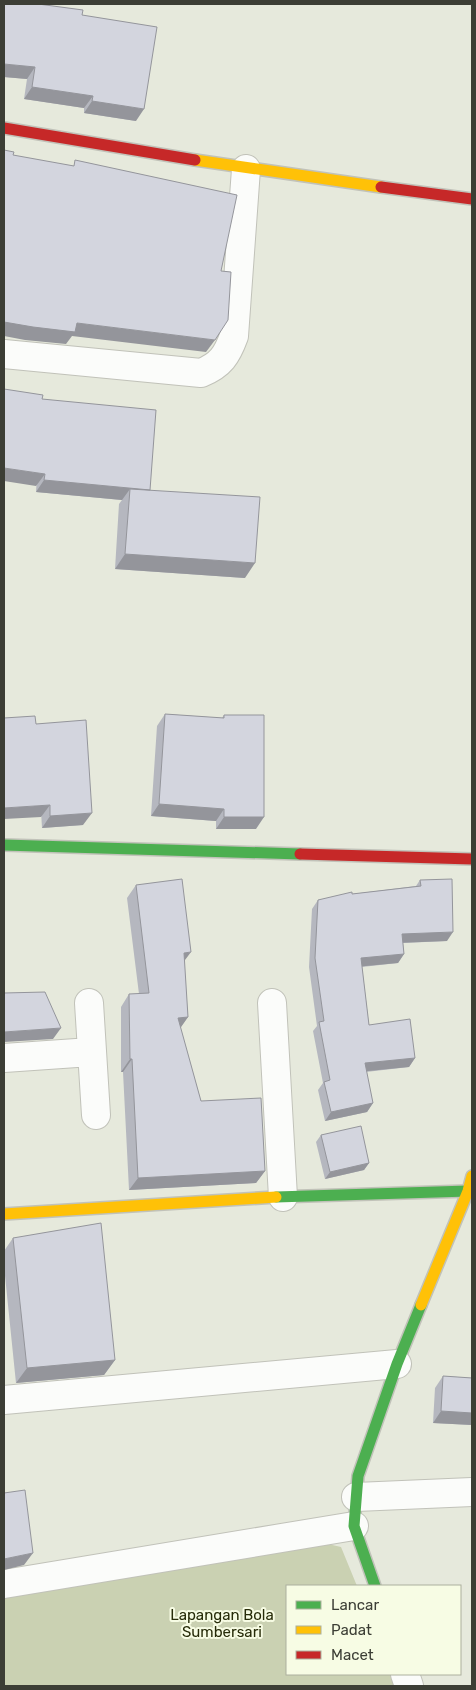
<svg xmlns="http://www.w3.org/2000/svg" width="476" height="1690" font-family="Rubik,sans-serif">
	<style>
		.park { fill: #cad1b2 }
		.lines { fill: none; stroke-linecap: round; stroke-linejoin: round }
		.street-casing { stroke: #c1c2b9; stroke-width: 30 }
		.fast-casing { stroke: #c1c2b9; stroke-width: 14 }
		.slow-casing { stroke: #c1c2b9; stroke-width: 14 }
		.jam-casing { stroke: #c1c2b9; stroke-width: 14 }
		.street { stroke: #fbfcfa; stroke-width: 28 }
		.fast { stroke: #4caf50; stroke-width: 11 }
		.slow { stroke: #ffc107; stroke-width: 11 }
		.jam { stroke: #c62828; stroke-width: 11 }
		.wall { fill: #b5b7bf }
		.shaded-wall { fill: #94959b }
		.building { fill: #d3d5de; stroke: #94959b }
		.labels { text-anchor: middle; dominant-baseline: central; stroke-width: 4; stroke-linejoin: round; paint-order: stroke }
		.park-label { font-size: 15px; fill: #272c09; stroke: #f7fce4 }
	</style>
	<rect width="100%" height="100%" fill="#e6e9dc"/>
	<path class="park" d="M 328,1544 L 341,1547 L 357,1586 L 287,1586 L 287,1674 L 391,1674 L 396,1686 L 4,1686 L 4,1593 Z"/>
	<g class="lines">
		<defs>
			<path id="street" d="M 4,354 L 201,373 C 221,365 227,355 234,336 L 246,169
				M 89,1003 L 96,1115
				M 272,1003 L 283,1197
				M 4,1058 L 91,1052
				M 4,1400 L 397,1364
				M 356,1497 L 472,1492
				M 4,1584 L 354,1526
				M 405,1674 L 409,1686"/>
			<path id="fast" d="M 4,845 L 300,854
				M 276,1197 L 468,1191
				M 375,1586 L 354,1526 L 358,1476 L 397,1364 L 421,1305"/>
			<path id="slow" d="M 195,160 L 381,187
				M 4,1214 L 276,1197
				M 421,1305 L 468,1191 L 472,1176"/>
			<path id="jam" d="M 4,128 L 195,160
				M 381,187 L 472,199
				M 300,854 L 472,859"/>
		</defs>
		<use href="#street" class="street-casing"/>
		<use href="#fast" class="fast-casing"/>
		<use href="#slow" class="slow-casing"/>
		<use href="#jam" class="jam-casing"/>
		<use href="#street" class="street"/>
		<use href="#fast" class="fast"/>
		<use href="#slow" class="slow"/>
		<use href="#jam" class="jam"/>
	</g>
	<path class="wall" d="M 82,15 L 136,121 L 84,113 L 84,108 L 24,99 L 27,79 L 4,77 Z
		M 42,399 L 150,490 L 245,578 L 115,569 L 119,504 L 122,500 L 36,492 Z
		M 165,714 L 222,718 L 224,715 L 256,829 L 216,829 L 216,821 L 151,816 L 157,726 Z
		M 36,724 L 83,825 L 42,828 Z
		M 420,880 L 447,941 L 403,943 L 404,954 L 398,963 L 362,967 L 369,1025 L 415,1058 L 409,1067 L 366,1072 L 373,1103 L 367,1112 L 325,1121 L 318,1090 L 323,1083 L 313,1031 L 317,1026 L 309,967 L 312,909 L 318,900 L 352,894 L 416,886 Z
		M 136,885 L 184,961 L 188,1017 L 180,1028 L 201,1101 L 265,1171 L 256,1183 L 129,1190 L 123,1072 L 121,1072 L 121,1007 L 129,994 L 139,994 L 127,898 Z
		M 321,1135 L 369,1163 L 364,1170 L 325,1179 L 316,1142 Z
		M 13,1238 L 115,1360 L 104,1375 L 16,1383 L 4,1266 L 4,1251 Z
		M 443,1376 L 472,1378 L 472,1425 L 433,1423 L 435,1388 Z"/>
	<path class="shaded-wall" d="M 4,64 L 35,67 L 27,79 L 4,77 Z
		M 32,87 L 93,96 L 84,108 L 24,99 Z
		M 92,101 L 144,109 L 136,121 L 84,113 Z
		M 4,322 L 77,323 L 215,340 L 206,352 L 72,336 L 66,344 L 25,340 L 4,336 Z
		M 4,468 L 45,474 L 36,486 L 4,481 Z
		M 44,480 L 150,490 L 130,489 L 122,500 L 36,492 Z
		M 125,554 L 255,563 L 245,578 L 115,569 Z
		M 159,804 L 224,809 L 216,821 L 151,816 Z
		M 50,805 L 41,817 L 4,819 L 4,808 Z
		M 92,813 L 83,825 L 42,828 L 50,816 Z
		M 224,817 L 264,817 L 256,829 L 216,829 Z
		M 453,932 L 447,941 L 396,943 L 402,934 Z
		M 191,952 L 182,964 L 184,953 Z
		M 404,954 L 398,963 L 355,967 L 361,958 Z
		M 188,1017 L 179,1030 L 178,1018 Z
		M 61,1028 L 53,1039 L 4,1042 L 4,1032 Z
		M 415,1058 L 409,1067 L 358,1072 L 365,1063 Z
		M 130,1059 L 132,1059 L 123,1072 L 121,1072 Z
		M 373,1103 L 367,1112 L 325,1121 L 331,1112 Z
		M 369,1163 L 364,1170 L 325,1179 L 330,1172 Z
		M 265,1171 L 256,1183 L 129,1190 L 138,1178 Z
		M 115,1360 L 104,1375 L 16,1383 L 27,1368 Z
		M 441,1411 L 472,1413 L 472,1425 L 433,1423 Z
		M 33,1553 L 24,1565 L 4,1570 L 4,1559 Z"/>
	<path class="building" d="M 4,4 L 38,4 L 83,10 L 82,15 L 157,27 L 144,109 L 92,101 L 93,96 L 32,87 L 35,67 L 4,64 Z
		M 4,150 L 14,152 L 13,155 L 74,166 L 75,160 L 237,195 L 221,271 L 231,272 L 228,320 L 215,340 L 77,323 L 75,332 L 33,327 L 4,322 Z
		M 4,389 L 43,395 L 42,399 L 156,410 L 150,490 L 44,480 L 45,474 L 4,468 Z
		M 130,489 L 260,497 L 255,563 L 125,554 Z
		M 165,714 L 224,718 L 224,715 L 264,715 L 264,817 L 224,817 L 224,809 L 159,804 Z
		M 35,716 L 36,724 L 86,720 L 92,813 L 50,816 L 50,805 L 4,808 L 4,718 Z
		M 182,879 L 191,952 L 184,953 L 188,1017 L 178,1018 L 201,1101 L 261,1098 L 265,1171 L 138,1178 L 132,1059 L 130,1059 L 129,994 L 149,993 L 136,885 Z
		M 452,879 L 453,932 L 402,934 L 404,954 L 361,958 L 369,1025 L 410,1019 L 415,1058 L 365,1063 L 373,1103 L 331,1112 L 324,1082 L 330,1080 L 319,1022 L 324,1021 L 315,958 L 318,900 L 352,892 L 352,894 L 421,886 L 420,880 Z
		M 45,992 L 61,1028 L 4,1032 L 4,993 Z
		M 361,1126 L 369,1163 L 330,1172 L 321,1135 Z
		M 101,1223 L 115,1360 L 27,1368 L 13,1238 Z
		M 443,1376 L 472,1378 L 472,1413 L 441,1411 Z
		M 25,1490 L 33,1553 L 4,1559 L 4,1493 Z"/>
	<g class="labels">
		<g class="park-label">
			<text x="222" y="1615">Lapangan Bola<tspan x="222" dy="17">Sumbersari</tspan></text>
		</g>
	</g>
	<rect width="476" height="1690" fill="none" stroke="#3c3e35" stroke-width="10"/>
	<rect x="286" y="1585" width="175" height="90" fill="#f7fce4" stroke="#acb09e"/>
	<rect x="296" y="1601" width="25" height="8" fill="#4caf50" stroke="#acb09e"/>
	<text x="331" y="1610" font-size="15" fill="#3c3e35">Lancar</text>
	<rect x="296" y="1626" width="25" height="8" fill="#ffc107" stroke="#acb09e"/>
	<text x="331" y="1635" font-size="15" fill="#3c3e35">Padat</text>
	<rect x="296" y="1651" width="25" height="8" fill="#c62828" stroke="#acb09e"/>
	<text x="331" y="1660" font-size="15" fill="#3c3e35">Macet</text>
</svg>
